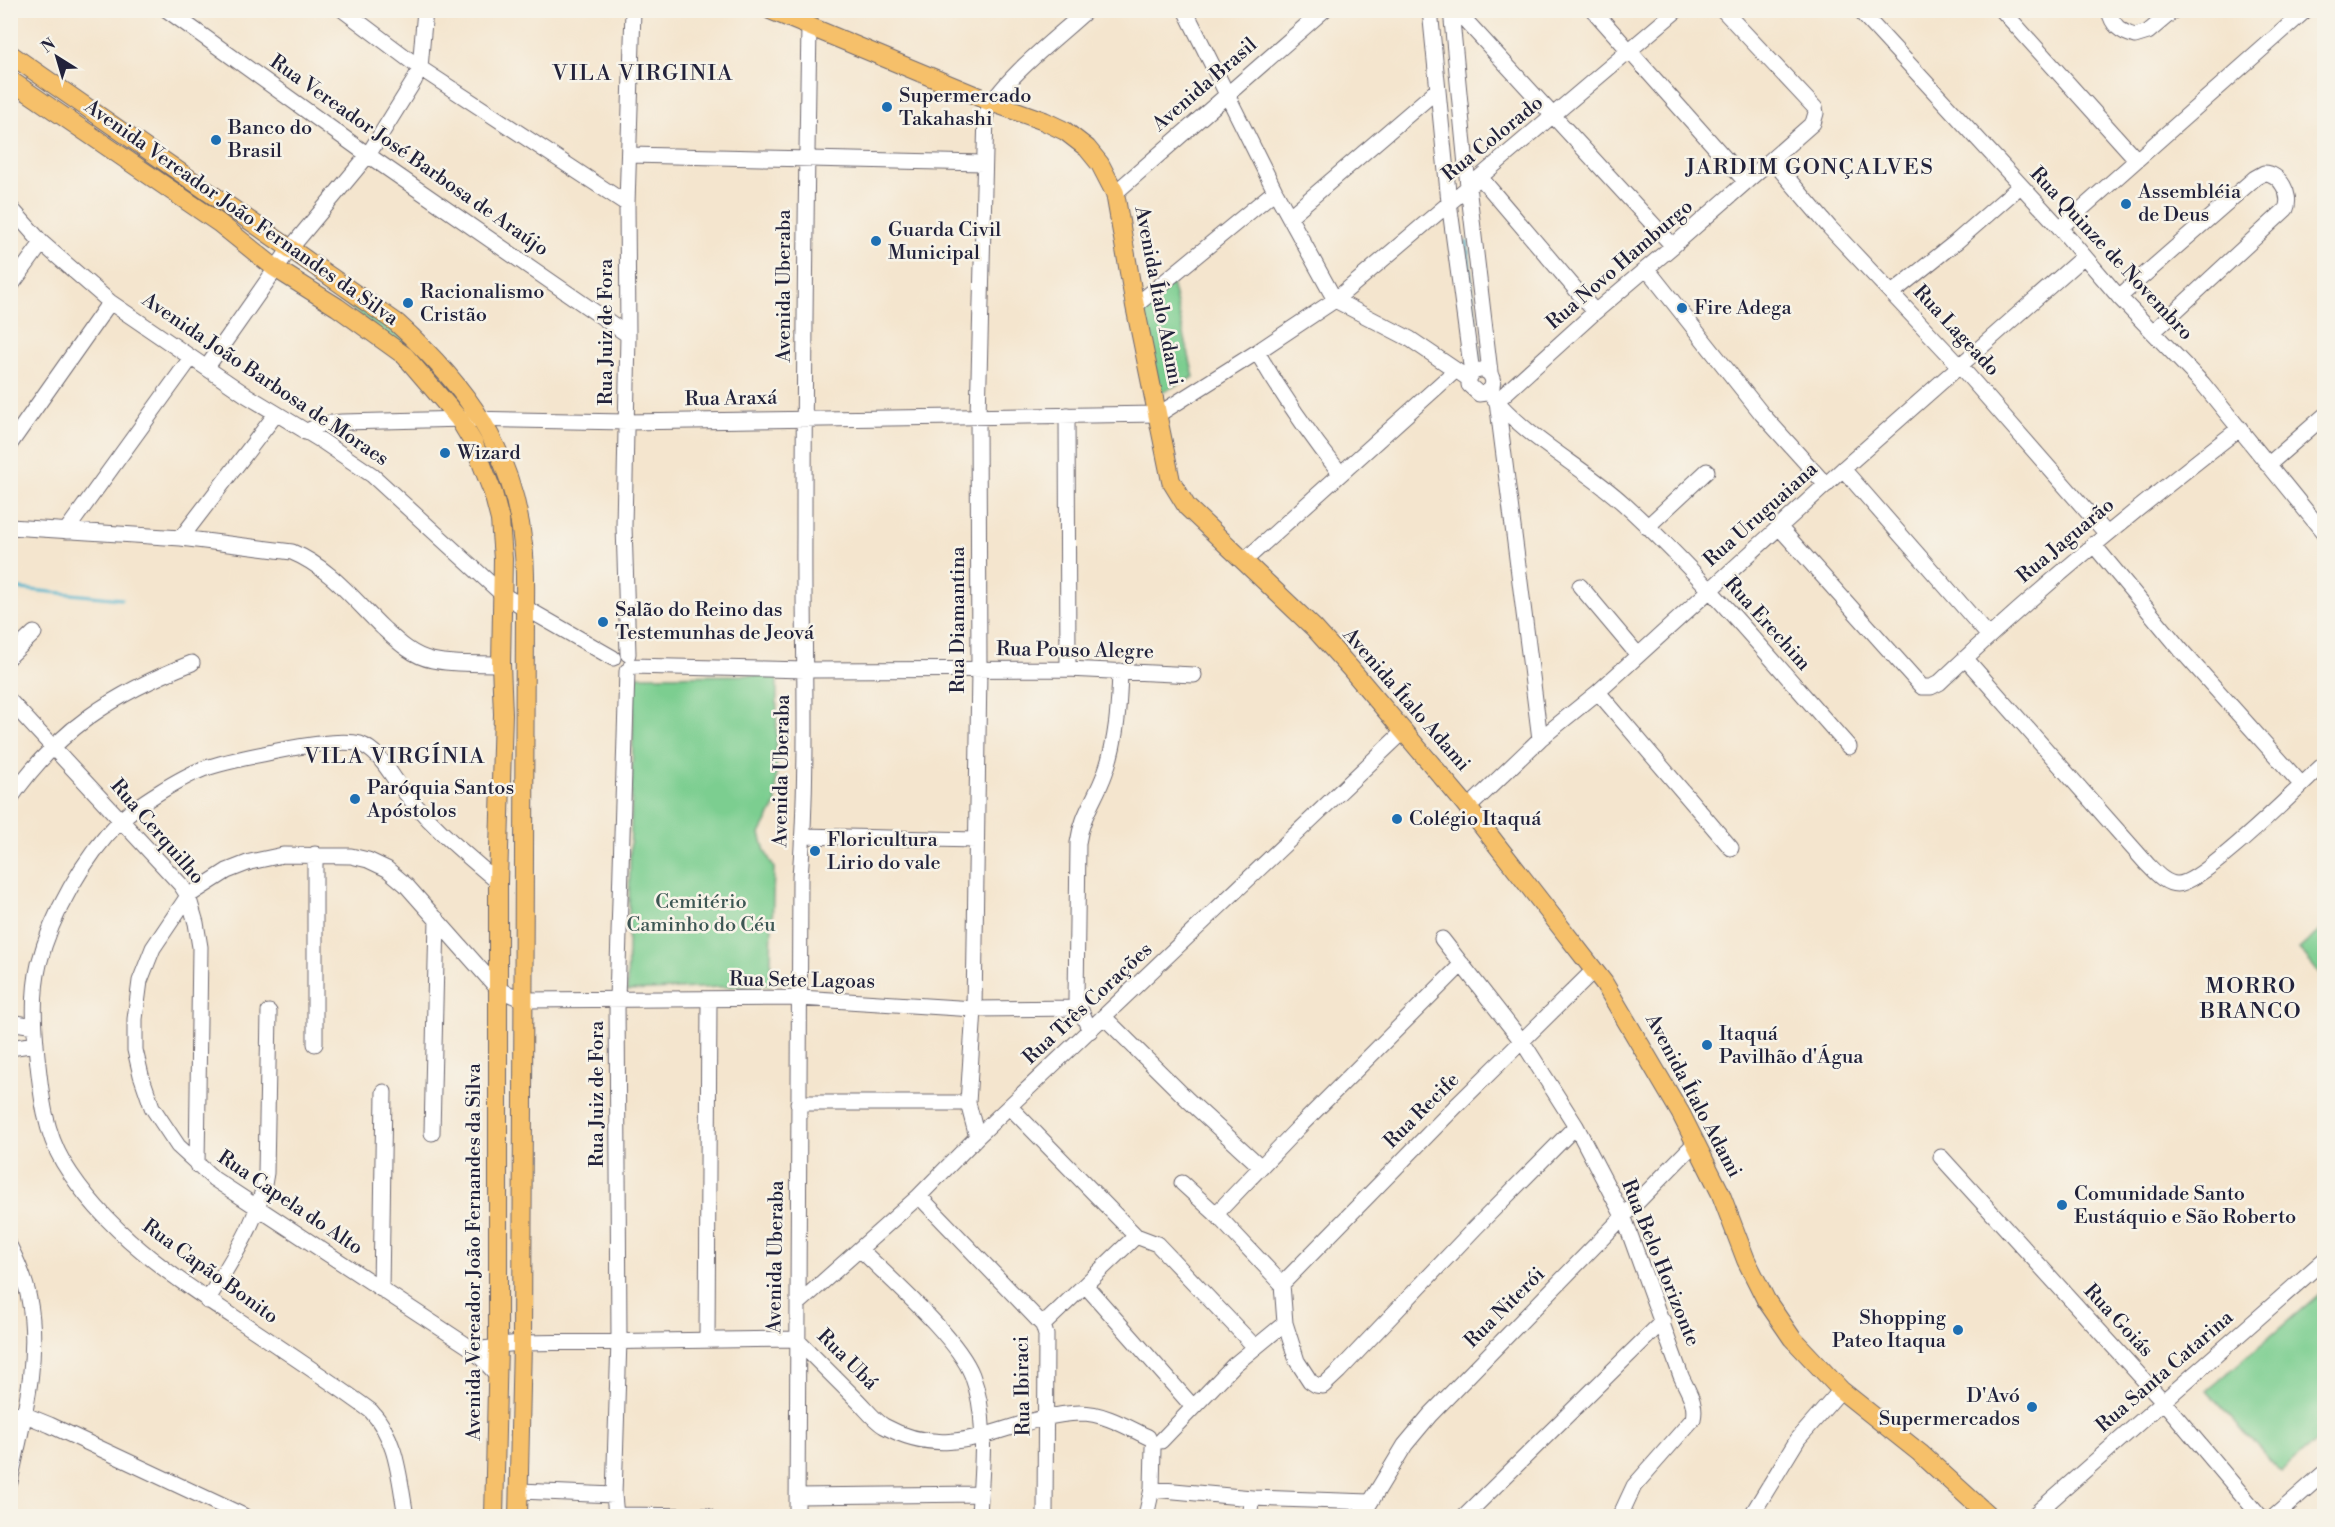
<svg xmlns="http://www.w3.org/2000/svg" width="2335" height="1527" font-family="'Libre Bodoni',serif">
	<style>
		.green { fill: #7cce90; stroke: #4f7866; stroke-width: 1.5 }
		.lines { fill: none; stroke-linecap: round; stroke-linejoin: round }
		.stream { stroke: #4fb4ce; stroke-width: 3 }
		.minor-casing { stroke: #6c666e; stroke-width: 17 }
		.major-casing { stroke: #6c666e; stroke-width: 20 }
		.minor { stroke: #fff; stroke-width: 15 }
		.major { stroke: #f6c06b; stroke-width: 18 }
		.poi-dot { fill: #1f6fb2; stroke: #f7f3e8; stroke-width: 2 }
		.labels { text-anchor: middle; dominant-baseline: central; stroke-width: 5; stroke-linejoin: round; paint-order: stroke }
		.street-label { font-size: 20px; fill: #22223b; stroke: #f7f3e8 }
		.poi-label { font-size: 20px; fill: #22223b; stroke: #f7f3e8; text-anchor: start }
		.park-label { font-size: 20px; fill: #3d5654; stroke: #f7f3e8 }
		.quarter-label { font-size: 22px; letter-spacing: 1.5px; fill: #22223b; stroke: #f7f3e8 }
	</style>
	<rect width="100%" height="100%" fill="#f7f3e8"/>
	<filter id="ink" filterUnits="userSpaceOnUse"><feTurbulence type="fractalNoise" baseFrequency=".0167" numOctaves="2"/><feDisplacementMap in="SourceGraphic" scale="12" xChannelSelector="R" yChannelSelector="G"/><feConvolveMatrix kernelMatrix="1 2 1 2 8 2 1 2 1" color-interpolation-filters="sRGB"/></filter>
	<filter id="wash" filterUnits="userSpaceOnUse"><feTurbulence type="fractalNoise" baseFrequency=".008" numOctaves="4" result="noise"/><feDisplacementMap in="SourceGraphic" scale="24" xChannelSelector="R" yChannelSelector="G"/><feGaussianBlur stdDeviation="1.35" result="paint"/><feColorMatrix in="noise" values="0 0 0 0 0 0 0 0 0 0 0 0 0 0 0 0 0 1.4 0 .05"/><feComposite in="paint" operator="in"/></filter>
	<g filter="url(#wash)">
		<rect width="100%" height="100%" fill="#f4e5ce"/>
		<path class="green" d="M 311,272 L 426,355 L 424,362 L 308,277 Z
			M 1172,283 L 1194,377 L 1160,393 L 1141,309 Z
			M 777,675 L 776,804 L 760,834 L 765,851 L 774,868 L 770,985 L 627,991 L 634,691 L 637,676 Z
			M 2324,927 L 2324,979 L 2299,949 Z
			M 2324,1290 L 2324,1434 L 2281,1472 L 2207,1391 Z"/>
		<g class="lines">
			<path class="stream" d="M 1467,242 L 1479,360
				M 10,588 L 122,599"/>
		</g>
	</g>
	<g filter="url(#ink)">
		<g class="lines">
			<defs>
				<path id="minor" d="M 167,10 L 368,155 L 628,335
					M 343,10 L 420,68 L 627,204
					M 1185,10 L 1275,191 L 1335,300 L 1410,339 L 1469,379
					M 1430,10 L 1449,202 L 1472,373 L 1469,379 L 1469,385 L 1479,394 C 1503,393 1492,360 1472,373
					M 1451,10 L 1468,186 L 1490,372
					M 1456,10 L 1673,246
					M 1593,10 L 1746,182
					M 1859,10 L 2060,228 L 2119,297 L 2203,384 L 2324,533
					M 2002,10 L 2136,159
					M 2109,10 C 2112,26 2121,32 2135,36 L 2148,32 L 2174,10
					M 630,155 L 983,163
					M 1772,160 L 1830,228 L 1959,365 L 2106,533
					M 1480,177 L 1595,312
					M 1115,193 L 1324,10
					M 10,207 L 42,243 L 110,302 L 246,395 L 322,441 L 372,475 L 503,595 L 613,658
					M 1290,216 L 1437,90
					M 2060,228 L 2306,10
					M 1647,269 L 1762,414 L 1826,485
					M 10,287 L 42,243
					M 1892,293 L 1956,242 L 2020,186
					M 2119,297 L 2255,178 L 2264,173 C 2280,173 2292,195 2286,209 L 2153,332
					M 1135,306 L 1275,191
					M 1257,352 C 1282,395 1309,434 1340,473
					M 207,367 L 289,250 L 368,155 L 414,81 L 420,68 L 425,10
					M 1488,391 C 1528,441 1579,463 1624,504 C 1705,578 1776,665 1849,747
					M 1067,415 L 1068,669
					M 305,432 L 322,424 L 342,422 L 466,419 L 627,422 L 1159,414 L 1257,352 L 1335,300 L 1677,10
					M 10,444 L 110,302
					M 2268,465 L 2324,416
					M 1843,469 L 1989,636
					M 10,527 L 181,538 L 292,552 C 329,567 355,601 383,628 C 397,641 412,656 432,660 C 454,665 478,663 501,664
					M 1647,527 L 1707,471
					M 1779,527 L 1922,687 L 1931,687 L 1939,683 C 2034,592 2136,509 2240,428
					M 66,531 L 191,358
					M 181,538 L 276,414
					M 2093,544 L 2181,650 L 2301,784
					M 1244,561 L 1456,370
					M 1580,586 L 1638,655
					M 628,654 L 624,526 L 628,335 L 627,204 L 633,10
					M 10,656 L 34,633
					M 1965,658 L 2147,864 C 2155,872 2165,884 2177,884 C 2202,885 2302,784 2324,764
					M 631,666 L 805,670 L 1068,669 L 1194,675
					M 1598,692 L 1731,848
					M 10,701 L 181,885 L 188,896 L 196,923 L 200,947 L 197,1165
					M 1540,739 L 1497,401 L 1595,312 L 1673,246 L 1813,123 L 1816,113 L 1815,108 L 1723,10
					M 10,799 C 58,729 115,693 192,663
					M 1468,808 L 1540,739 L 1598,692 L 1843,469 L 2084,256
					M 803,836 L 975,840
					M 315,854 L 315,1044
					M 1442,939 L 1524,1044 L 1576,1126 L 1624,1218 L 1681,1376 C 1687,1390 1697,1403 1693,1419 L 1634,1486 L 1620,1516
					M 1105,1018 L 1188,1100 L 1261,1167
					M 10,1022 L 34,1026
					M 1090,1031 L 1076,999 L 1078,843 C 1082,814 1096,799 1105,773 C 1117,740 1119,705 1120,671
					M 10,1048 L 36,1044
					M 798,1103 L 968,1103
					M 1010,1107 L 1136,1236
					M 432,1133 L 437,919
					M 977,1137 L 968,1103 L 974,1009 L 979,670 L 978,415 L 986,113 C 1002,79 1058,37 1087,10
					M 1941,1157 L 2163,1401 L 2260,1516
					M 1182,1183 L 1216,1214 L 1282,1284 L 1285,1323 L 1297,1361 L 1310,1381 L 1316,1385 L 1323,1386 L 1339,1371 L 1476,1227 L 1576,1126
					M 919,1196 L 1043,1325 L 1046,1335 L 1045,1516
					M 1216,1214 L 1299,1127 L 1462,964
					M 1136,1236 L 1157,1244 L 1255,1347
					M 10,1247 C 18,1263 26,1281 29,1299 C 41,1359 22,1424 10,1482
					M 860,1249 C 891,1280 957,1337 972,1375 C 989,1419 981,1471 979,1516
					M 1282,1284 L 1454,1108 L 1594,970
					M 1086,1286 L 1193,1407
					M 381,1289 L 384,1092
					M 207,1301 C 231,1260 260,1221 266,1173 L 269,1012
					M 798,1304 L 919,1196 L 977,1137 L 1404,731
					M 1043,1325 L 1136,1236
					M 707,1339 L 709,1000
					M 474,1350 L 491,1348 L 498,1345 L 522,1343 L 796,1339 C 817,1360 837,1380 858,1401 C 866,1409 874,1420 884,1426 C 958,1467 1009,1415 1080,1413 C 1104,1413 1127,1427 1148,1437
					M 498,1376 L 474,1350 L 214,1179 L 178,1146 L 152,1107 L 141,1075 L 135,1050 L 135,1019 L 140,981 L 153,948 L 188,896 L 227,871 L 250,862 L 283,855 L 351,856 L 368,860 L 387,869 L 406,885 L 498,989 L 523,1000 L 800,998 L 974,1009 L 1079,1008
					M 10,1413 L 23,1414 L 50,1425 L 244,1516
					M 1161,1441 L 1234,1365 L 1285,1323
					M 1152,1489 L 1252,1498 L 1370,1502
					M 520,1491 L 614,1495
					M 797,1496 L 980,1494
					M 616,1515 L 707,1516
					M 406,1516 C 399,1479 398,1440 371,1411 C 333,1383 294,1357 255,1331 C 183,1283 109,1238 63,1162 C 44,1130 41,1092 37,1056 C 34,1025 32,994 39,964 C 51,915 84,857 120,821 C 136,805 182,777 203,769 C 223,762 243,758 263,754 C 285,749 340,738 360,744 C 376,750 385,765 394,778 C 423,819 460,850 498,882
					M 616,1516 L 614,1495 L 619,1340 L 617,999 L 627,671
					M 797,1516 L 800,877 C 809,763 803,648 804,534 C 804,365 806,196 809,27
					M 1146,1516 L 1152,1489 L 1153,1447
					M 1249,1516 L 1252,1498
					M 1362,1516 L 1405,1445 L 1430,1415 L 1695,1143
					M 1465,1516 L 1663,1321
					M 1751,1516 L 1798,1439 L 1841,1390
					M 2033,1516 L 2324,1260
					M 2275,1516 L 2324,1473"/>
				<path id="major" d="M 770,10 L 991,102 L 1044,121 L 1065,131 L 1087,148 L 1100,164 L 1115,193 L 1135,306 L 1171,481 L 1187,507 L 1314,628 L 1350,668 L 1465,804 L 1604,983 L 1681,1114 L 1720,1192 L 1746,1260 L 1766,1300 L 1792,1338 L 1841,1390 L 1920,1453 L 1989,1516
					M 10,54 L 397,323 C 466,386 513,449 523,545 C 526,566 525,588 525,609 L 522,1343 L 518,1516
					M 10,80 L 219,223 L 275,268 L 337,307 L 405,356 L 459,419 L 474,444 L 493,493 L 500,520 L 503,559 L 501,664 L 503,714 L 498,882 L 498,1345 L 494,1516"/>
			</defs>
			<use href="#minor" class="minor-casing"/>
			<use href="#major" class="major-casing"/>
			<use href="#minor" class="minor"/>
			<use href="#major" class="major"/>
		</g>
	</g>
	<g class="poi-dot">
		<circle cx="887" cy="107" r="6"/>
		<circle cx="216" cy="140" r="6"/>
		<circle cx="2126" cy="204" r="6"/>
		<circle cx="876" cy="241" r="6"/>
		<circle cx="408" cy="303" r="6"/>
		<circle cx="1682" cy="308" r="6"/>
		<circle cx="445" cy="453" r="6"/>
		<circle cx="603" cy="622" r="6"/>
		<circle cx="355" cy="799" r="6"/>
		<circle cx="1397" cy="819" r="6"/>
		<circle cx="815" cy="851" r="6"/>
		<circle cx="1707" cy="1045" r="6"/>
		<circle cx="2062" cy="1205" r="6"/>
		<circle cx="1958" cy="1330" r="6"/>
		<circle cx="2032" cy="1407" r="6"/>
	</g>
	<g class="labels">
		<g class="street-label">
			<text transform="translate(1205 85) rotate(-41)">Avenida Brasil</text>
			<text transform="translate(1493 139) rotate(-39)">Rua Colorado</text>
			<text transform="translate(409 156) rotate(35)">Rua Vereador José Barbosa de Araújo</text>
			<text transform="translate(241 213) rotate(35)">Avenida Vereador João Fernandes da Silva</text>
			<text transform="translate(2111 254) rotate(47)">Rua Quinze de Novembro</text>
			<text transform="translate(1620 265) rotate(-41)">Rua Novo Hamburgo</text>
			<text transform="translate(784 286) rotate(-90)">Avenida Uberaba</text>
			<text transform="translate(1158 296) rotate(79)">Avenida Ítalo Adami</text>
			<text transform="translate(1956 331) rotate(47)">Rua Lageado</text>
			<text transform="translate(606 332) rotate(-90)">Rua Juiz de Fora</text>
			<text transform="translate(265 380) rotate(34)">Avenida João Barbosa de Moraes</text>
			<text transform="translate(731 399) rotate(-1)">Rua Araxá</text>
			<text transform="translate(1761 515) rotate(-42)">Rua Uruguaiana</text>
			<text transform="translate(2066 541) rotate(-40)">Rua Jaguarão</text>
			<text transform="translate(958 620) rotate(-90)">Rua Diamantina</text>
			<text transform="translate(1767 624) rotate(48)">Rua Erechim</text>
			<text transform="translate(1075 651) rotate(1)">Rua Pouso Alegre</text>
			<text transform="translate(1406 700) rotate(49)">Avenida Ítalo Adami</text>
			<text transform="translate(782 771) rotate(-89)">Avenida Uberaba</text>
			<text transform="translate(157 832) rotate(49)">Rua Cerquilho</text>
			<text transform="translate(802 981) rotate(1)">Rua Sete Lagoas</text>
			<text transform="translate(1088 1004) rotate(-43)">Rua Três Corações</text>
			<text transform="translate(597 1094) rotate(-90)">Rua Juiz de Fora</text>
			<text transform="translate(1693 1096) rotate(62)">Avenida Ítalo Adami</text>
			<text transform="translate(1422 1111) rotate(-45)">Rua Recife</text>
			<text transform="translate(290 1203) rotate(34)">Rua Capela do Alto</text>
			<text transform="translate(474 1252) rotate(-90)">Avenida Vereador João Fernandes da Silva</text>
			<text transform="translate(776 1257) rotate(-89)">Avenida Uberaba</text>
			<text transform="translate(1660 1263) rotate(68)">Rua Belo Horizonte</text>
			<text transform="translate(210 1272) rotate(36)">Rua Capão Bonito</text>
			<text transform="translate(1505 1308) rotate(-45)">Rua Niterói</text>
			<text transform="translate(2118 1321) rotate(47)">Rua Goiás</text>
			<text transform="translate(847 1360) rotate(45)">Rua Ubá</text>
			<text transform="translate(2165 1372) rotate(-41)">Rua Santa Catarina</text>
			<text transform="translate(1023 1386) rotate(-91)">Rua Ibiraci</text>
		</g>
		<g class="poi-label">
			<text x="899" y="96">Supermercado<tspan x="899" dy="23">Takahashi</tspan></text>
			<text x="228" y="128">Banco do<tspan x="228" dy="23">Brasil</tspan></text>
			<text x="2138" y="192">Assembléia<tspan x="2138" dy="23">de Deus</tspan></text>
			<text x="888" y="230">Guarda Civil<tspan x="888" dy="23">Municipal</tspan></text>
			<text x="420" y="292">Racionalismo<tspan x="420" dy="23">Cristão</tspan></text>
			<text x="1694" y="308">Fire Adega</text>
			<text x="457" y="453">Wizard</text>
			<text x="615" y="610">Salão do Reino das<tspan x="615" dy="23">Testemunhas de Jeová</tspan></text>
			<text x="367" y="788">Paróquia Santos<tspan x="367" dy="23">Apóstolos</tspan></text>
			<text x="1409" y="819">Colégio Itaquá</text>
			<text x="827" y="840">Floricultura<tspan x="827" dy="23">Lirio do vale</tspan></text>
			<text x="1719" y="1034">Itaquá<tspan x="1719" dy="23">Pavilhão d'Água</tspan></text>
			<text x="2074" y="1194">Comunidade Santo<tspan x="2074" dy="23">Eustáquio e São Roberto</tspan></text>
			<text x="1946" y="1318" text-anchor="end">Shopping<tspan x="1946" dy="23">Pateo Itaqua</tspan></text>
			<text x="2020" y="1396" text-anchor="end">D'Avó<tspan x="2020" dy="23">Supermercados</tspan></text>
		</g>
		<g class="park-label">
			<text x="701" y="902">Cemitério<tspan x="701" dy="23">Caminho do Céu</tspan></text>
		</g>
		<g class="quarter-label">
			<text x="643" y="73">VILA VIRGINIA</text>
			<text x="1810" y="167">JARDIM GONÇALVES</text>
			<text x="395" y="756">VILA VIRGÍNIA</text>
			<text x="2251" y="986">MORRO<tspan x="2251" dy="25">BRANCO</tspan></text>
		</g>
	</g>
	<rect width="2335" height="1527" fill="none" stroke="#f7f3e8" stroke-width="36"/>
	<g transform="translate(57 57) rotate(323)" stroke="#f7f3e8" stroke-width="4.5" paint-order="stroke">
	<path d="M0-4.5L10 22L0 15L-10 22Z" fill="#22223b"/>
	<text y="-9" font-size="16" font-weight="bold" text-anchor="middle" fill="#22223b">N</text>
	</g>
</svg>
